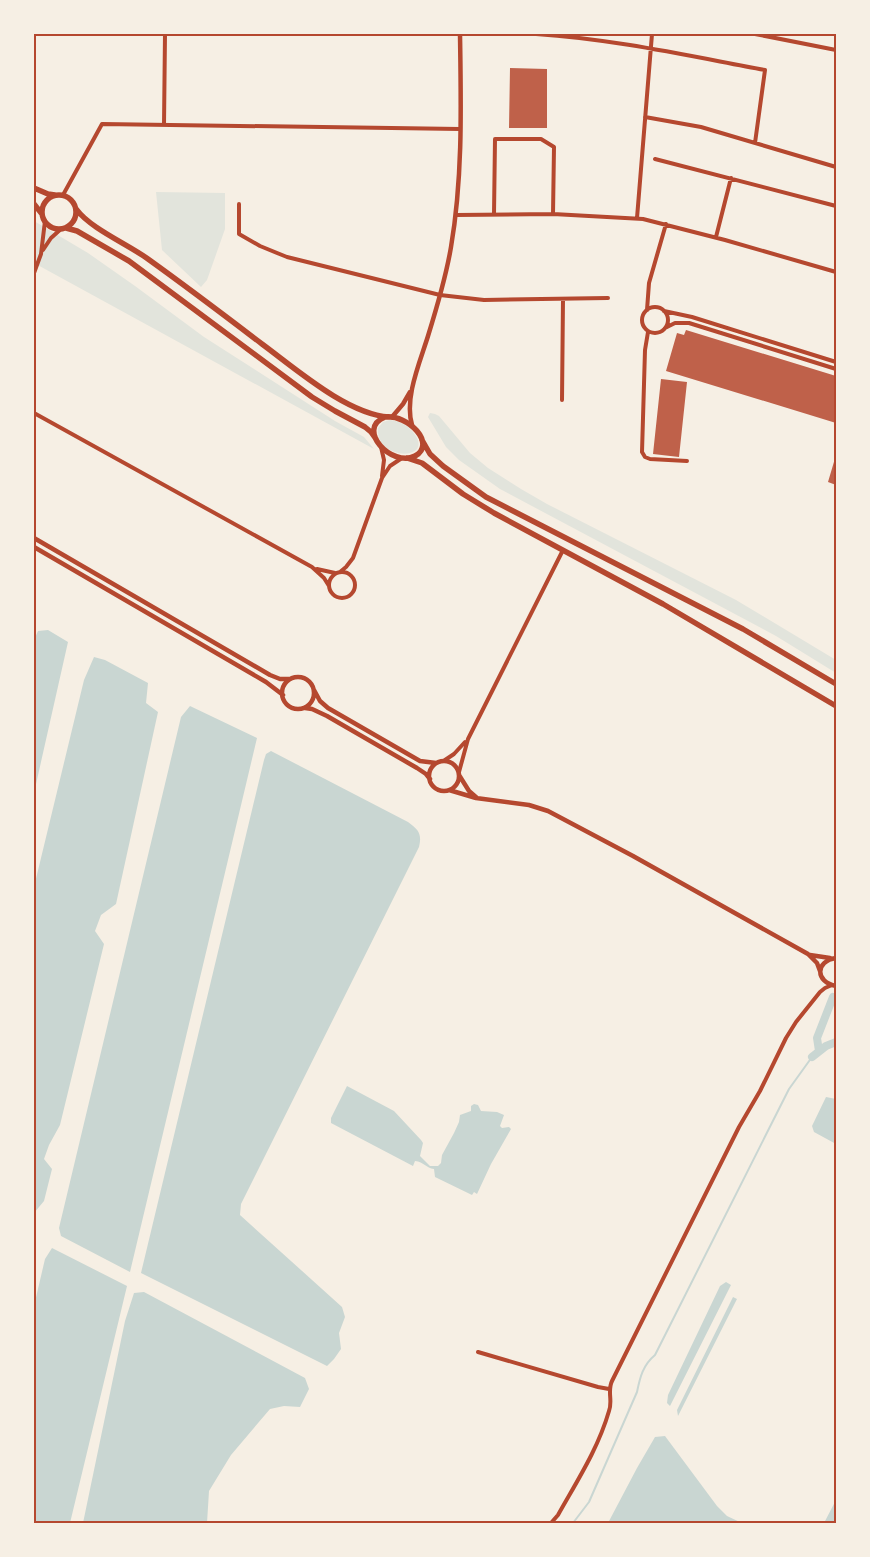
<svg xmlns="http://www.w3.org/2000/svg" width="870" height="1557" font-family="'Source Sans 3',sans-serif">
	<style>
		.green { fill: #e2e4dc }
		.water { fill: #c9d6d2 }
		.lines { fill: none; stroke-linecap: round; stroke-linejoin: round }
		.stream { stroke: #c9d6d2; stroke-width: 2 }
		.canal { stroke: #c9d6d2; stroke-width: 8 }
		.building { fill: #bf614a }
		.minor { stroke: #b5482f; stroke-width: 4 }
		.tertiary { stroke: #b5482f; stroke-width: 4.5 }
		.trunk { stroke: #b5482f; stroke-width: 5.5 }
		.neatline { fill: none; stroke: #b5482f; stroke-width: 2 }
	</style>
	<rect width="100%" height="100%" fill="#f6efe4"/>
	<path class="green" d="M 156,192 L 225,193 L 225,229 L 207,280 L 201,287 L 162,250 Z
		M 34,221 L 88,253 L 135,286 L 204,337 L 335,421 L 364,437 L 374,449 L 34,263 Z
		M 430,413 L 435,414 L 439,416 L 470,453 L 488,468 L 521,489 L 547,504 L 736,600 L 836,660 L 836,673 L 776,636 L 500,489 L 459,460 L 446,447 L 428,417 Z
		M 390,420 C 399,421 408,425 413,432 C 437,461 375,462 378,428 L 383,422 Z"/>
	<path class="water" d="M 48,630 L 68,642 L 34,793 L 34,640 L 38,631 Z
		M 94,657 L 105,660 L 148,683 L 146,703 L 158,712 L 116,904 L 101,915 L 95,931 L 104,944 L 60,1125 L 49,1145 L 44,1159 L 52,1169 L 44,1201 L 34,1213 L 34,887 L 84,680 Z
		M 190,706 L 257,738 L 130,1272 L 61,1236 L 59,1228 L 181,717 Z
		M 271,751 L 408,822 C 419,830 422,834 419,847 L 241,1204 L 240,1215 L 342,1307 L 345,1317 L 339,1333 L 341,1349 L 334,1359 L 327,1366 L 141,1273 L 264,760 L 266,754 Z
		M 347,1086 L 394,1111 L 421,1140 L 423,1143 L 420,1156 L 430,1166 L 438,1166 L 441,1163 L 442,1155 L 454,1133 L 459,1122 L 460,1115 L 471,1111 L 471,1106 L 474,1104 L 478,1105 L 481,1111 L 497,1112 L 504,1115 L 500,1126 L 502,1128 L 509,1127 L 511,1129 L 491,1164 L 477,1194 L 474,1192 L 472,1195 L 435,1177 L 434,1169 C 426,1168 424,1162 415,1161 L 413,1166 L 331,1123 L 331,1118 Z
		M 826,1097 L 836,1099 L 836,1144 L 814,1132 L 812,1126 Z
		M 52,1248 L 127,1286 L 70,1523 L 34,1523 L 34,1306 L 45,1259 Z
		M 726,1282 L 731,1285 L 670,1406 L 667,1403 L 668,1395 L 720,1286 Z
		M 144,1292 L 305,1378 L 309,1389 L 300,1407 L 284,1406 L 270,1409 L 231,1455 L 209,1491 L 207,1523 L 83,1523 L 125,1321 L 134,1293 Z
		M 733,1297 L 737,1299 L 678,1416 L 677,1410 Z
		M 665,1436 L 717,1506 L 727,1516 L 742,1523 L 608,1523 L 637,1468 L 655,1437 Z
		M 836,1500 L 836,1523 L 824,1523 Z"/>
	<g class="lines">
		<path class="stream" d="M 573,1523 L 589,1502 L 637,1392 C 640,1377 643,1365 655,1355 L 789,1089 L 812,1057"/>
		<path class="canal" d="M 819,1051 L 817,1038 L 833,997
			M 812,1057 L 826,1046 L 836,1042"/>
	</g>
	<path class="building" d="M 510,68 L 547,69 L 547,128 L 509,128 Z
		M 686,330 L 836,376 L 836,423 L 666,371 L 677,333 L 684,335 Z
		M 661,379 L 687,382 L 679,457 L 653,454 Z
		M 836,455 L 836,485 L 828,482 Z"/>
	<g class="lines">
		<path class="minor" d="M 79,34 L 165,34
			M 536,34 C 613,39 689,56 765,70 L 755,143
			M 755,34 L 836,50
			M 645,117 L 701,127 L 836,167
			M 164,125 L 165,34
			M 655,159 L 836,206
			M 63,195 L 102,124 L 460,129
			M 239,204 L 239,234 L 260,246 L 287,257 L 440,295 L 484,300 L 608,298
			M 494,214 L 495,139 L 541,139 L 554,147 L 553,214
			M 456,215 L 553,214 L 643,219 L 725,240 L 836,272
			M 637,218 L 652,34
			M 716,237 L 731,178
			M 43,250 L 51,238 L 61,229
			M 34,273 L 41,254 L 45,221
			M642 320a13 13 0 1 1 26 0a13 13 0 1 1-26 0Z
			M 647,310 L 649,283 L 666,224
			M 664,311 L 692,317 L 836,362
			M 665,328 L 675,323 L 689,323 L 836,369
			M 648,332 L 645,350 L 642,452 L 645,457 L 650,459 L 687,461
			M 562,400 L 563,299
			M 34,413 L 312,567 L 324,578 L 329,586
			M 381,447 L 384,460 L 382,476
			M 317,569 L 335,573
			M329 585a13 13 0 1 1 26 0a13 13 0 1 1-26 0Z
			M 340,572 L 346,567 L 353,558 L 382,478 L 390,466 L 402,458
			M 445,760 L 454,754 L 465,742
			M 459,772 L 468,739 L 563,550
			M 478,1352 L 598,1387 L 609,1389
			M 551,1523 L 558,1515 C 577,1481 598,1449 609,1411 C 613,1401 607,1391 612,1381 L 739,1127 L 760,1091 L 786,1038 L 796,1022 L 820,992 L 825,988 L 832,985"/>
		<path class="tertiary" d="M 392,417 L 403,404 L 410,392
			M 412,425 C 404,398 420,362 428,336 C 437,307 446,277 451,247 C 463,177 461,104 460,34
			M 34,538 L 270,675 L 280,679 L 289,679
			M 34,547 L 266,682 L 283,695
			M282 693a16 16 0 1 1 32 0a16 16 0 1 1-32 0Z
			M 314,690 L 320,701 L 328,708 L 420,761 L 436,763
			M 305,708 L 312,709 L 327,716 L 417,768 L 426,774 L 430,779
			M429 776a15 15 0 1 1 30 0a15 15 0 1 1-30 0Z
			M 459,775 L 469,791 L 477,798
			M 449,790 L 476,798 L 529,805 L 548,811 L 633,856 L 808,954 L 817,963 L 820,971
			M 810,955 L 830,958
			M 836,958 C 815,961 815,982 836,986"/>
		<path class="trunk" d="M 34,188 L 48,194 L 55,195
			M42 212a17 17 0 1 1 34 0a17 17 0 1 1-34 0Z
			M 34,204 L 42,214
			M 77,210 C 90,228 129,245 148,259 C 187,287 224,315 262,344 C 296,369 347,414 389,417
			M 66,228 L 77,231 L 129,261 L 312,397 L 335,411 L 365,427 L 371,432 L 376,439
			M 385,417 C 408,414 437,444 415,456 C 392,468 355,429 385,417 Z
			M 422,440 L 430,454 L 443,466 L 486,497 L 743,629 L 836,684
			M 407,458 L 422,463 L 463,494 L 494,513 L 663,604 L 836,706"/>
	</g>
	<rect width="870" height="1557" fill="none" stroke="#f6efe4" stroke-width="70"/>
	<rect x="35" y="35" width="800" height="1487" class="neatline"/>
</svg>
